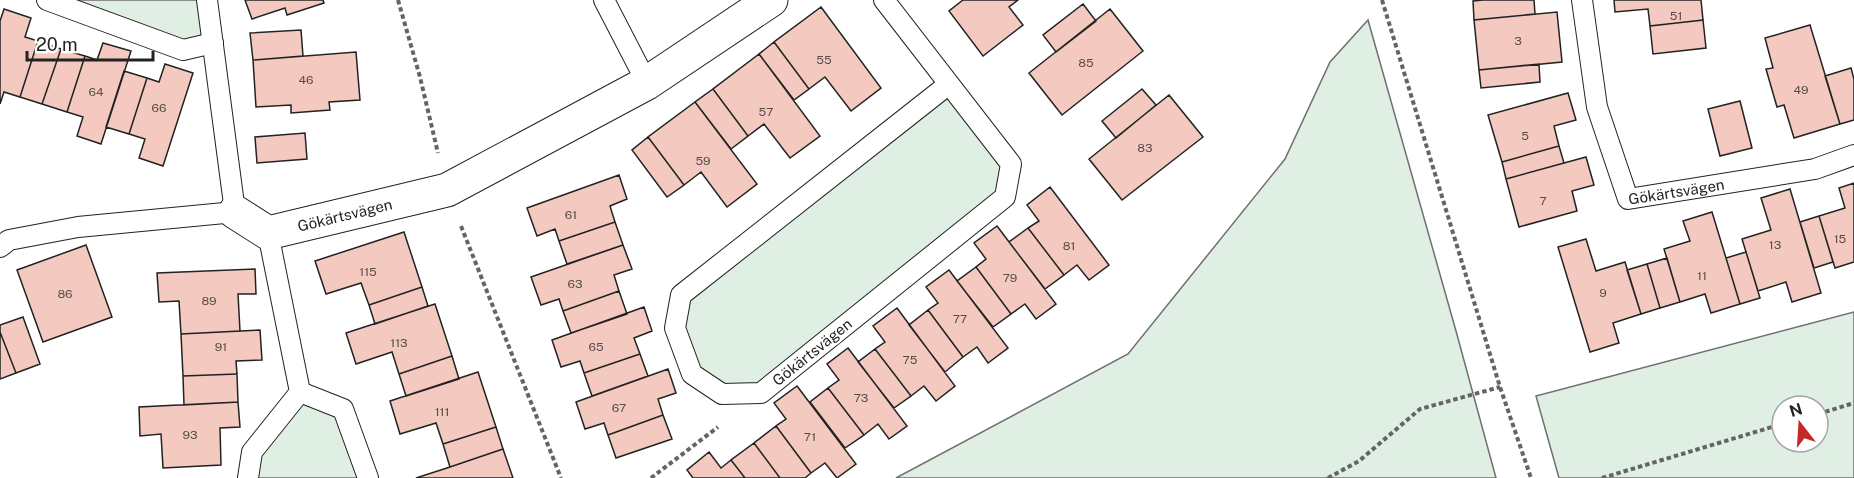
<svg xmlns="http://www.w3.org/2000/svg" width="1854" height="478" font-family="'Public Sans',sans-serif">
	<style>
		.green { fill: #e0efe3; stroke: #6f6f6f; stroke-width: 1.5; fill-rule: evenodd }
		.building { fill: #f3c9c0; stroke: #222; stroke-width: 1.5 }
		.lines { fill: none; stroke-linecap: round; stroke-linejoin: round }
		.service-casing { stroke: #222; stroke-width: 22 }
		.minor-casing { stroke: #222; stroke-width: 35 }
		.path { stroke: #646464; stroke-width: 4; stroke-dasharray: 4.5 3; stroke-linecap: butt }
		.service { stroke: #fff; stroke-width: 20 }
		.minor { stroke: #fff; stroke-width: 33 }
		.labels { text-anchor: middle; dominant-baseline: central; stroke-width: 4.5; stroke-linejoin: round; paint-order: stroke }
		.number-label { font-size: 12px; fill: #564c4a }
		.street-label { font-size: 15px; fill: #222; stroke: #fff }
	</style>
	<rect width="100%" height="100%" fill="#fff"/>
	<path class="green" d="M 47,0 L 207,0 L 213,43 L 183,50 Z
		M 1368,20 L 1456,331 L 1496,478 L 896,478 L 1128,354 L 1285,159 L 1330,62 Z
		M 949,84 L 1011,164 L 1005,197 L 761,393 L 722,394 L 692,374 L 675,328 L 681,295 Z
		M 1854,312 L 1854,478 L 1559,478 L 1536,396 ZM 1782,406 L 1818,406 L 1818,442 L 1782,442 Z
		M 300,392 L 343,409 L 368,478 L 248,478 L 252,452 Z"/>
	<path class="building" d="M 245,0 L 323,0 L 324,3 L 287,15 L 285,8 L 252,19 Z
		M 963,0 L 1018,0 L 1009,7 L 1023,25 L 983,56 L 949,11 Z
		M 1483,0 L 1534,0 L 1535,14 L 1474,20 L 1473,1 Z
		M 1614,0 L 1701,0 L 1703,20 L 1650,26 L 1648,9 L 1615,12 Z
		M 1083,4 L 1096,21 L 1056,52 L 1043,35 Z
		M 821,7 L 881,88 L 851,111 L 825,77 L 809,89 L 774,42 Z
		M 4,9 L 31,18 L 25,37 L 38,41 L 20,97 L 4,92 L 0,104 L 0,21 Z
		M 1110,9 L 1143,51 L 1062,115 L 1029,73 Z
		M 1557,12 L 1562,62 L 1479,70 L 1474,20 Z
		M 1703,20 L 1706,48 L 1653,54 L 1650,26 Z
		M 1810,25 L 1840,124 L 1794,138 L 1784,105 L 1777,107 L 1766,69 L 1773,68 L 1765,38 Z
		M 301,30 L 303,56 L 253,60 L 250,33 Z
		M 38,41 L 61,49 L 42,104 L 20,97 Z
		M 774,42 L 809,89 L 794,100 L 759,54 Z
		M 103,43 L 131,51 L 101,144 L 77,136 L 83,117 L 67,112 L 85,56 L 97,60 Z
		M 61,49 L 85,56 L 67,112 L 42,104 Z
		M 356,52 L 360,100 L 329,102 L 330,110 L 291,113 L 291,105 L 256,107 L 253,60 Z
		M 759,54 L 820,136 L 790,158 L 764,124 L 748,136 L 713,89 Z
		M 165,64 L 193,73 L 163,166 L 139,158 L 145,139 L 129,134 L 147,78 L 159,82 Z
		M 1539,64 L 1540,82 L 1481,88 L 1479,70 Z
		M 1851,68 L 1854,79 L 1854,120 L 1840,124 L 1825,76 Z
		M 124,71 L 147,78 L 129,134 L 106,127 Z
		M 713,89 L 748,136 L 731,149 L 695,102 Z
		M 1142,89 L 1156,105 L 1116,138 L 1102,121 Z
		M 1568,93 L 1576,120 L 1554,126 L 1559,146 L 1502,162 L 1488,115 Z
		M 1169,95 L 1203,137 L 1122,200 L 1089,159 Z
		M 1740,101 L 1752,148 L 1720,156 L 1708,109 Z
		M 695,102 L 757,184 L 727,207 L 701,172 L 684,185 L 648,137 Z
		M 305,133 L 307,159 L 257,163 L 255,137 Z
		M 648,137 L 684,185 L 667,197 L 632,150 Z
		M 1559,146 L 1564,163 L 1506,179 L 1502,162 Z
		M 1586,157 L 1594,185 L 1572,191 L 1577,211 L 1519,227 L 1506,179 Z
		M 619,175 L 627,199 L 610,206 L 615,222 L 559,241 L 555,229 L 537,236 L 527,208 Z
		M 1854,183 L 1854,262 L 1835,268 L 1819,216 L 1845,208 L 1839,188 Z
		M 1050,187 L 1109,265 L 1089,280 L 1077,265 L 1064,275 L 1028,228 L 1039,221 L 1027,205 Z
		M 1790,189 L 1821,293 L 1792,302 L 1786,282 L 1758,291 L 1742,239 L 1771,230 L 1761,198 Z
		M 1712,212 L 1740,304 L 1711,313 L 1705,294 L 1680,302 L 1664,249 L 1690,241 L 1683,221 Z
		M 1819,216 L 1833,262 L 1814,268 L 1800,222 Z
		M 615,222 L 623,245 L 567,264 L 559,241 Z
		M 997,226 L 1056,304 L 1036,319 L 1025,304 L 1011,314 L 976,267 L 986,259 L 974,243 Z
		M 1028,228 L 1064,275 L 1045,289 L 1009,242 Z
		M 404,232 L 422,287 L 369,305 L 361,283 L 326,294 L 315,261 Z
		M 1586,239 L 1596,271 L 1625,262 L 1641,314 L 1613,323 L 1619,343 L 1590,352 L 1558,247 Z
		M 86,245 L 112,317 L 43,342 L 17,270 Z
		M 623,245 L 632,269 L 614,275 L 619,291 L 563,311 L 559,299 L 541,305 L 531,277 Z
		M 1746,252 L 1760,298 L 1740,304 L 1726,258 Z
		M 1667,258 L 1680,302 L 1660,308 L 1647,264 Z
		M 1647,264 L 1660,308 L 1641,314 L 1627,270 Z
		M 976,267 L 1011,314 L 993,327 L 957,281 Z
		M 255,269 L 256,294 L 238,294 L 240,331 L 181,334 L 179,301 L 159,302 L 157,273 Z
		M 949,270 L 1008,348 L 988,363 L 977,347 L 963,357 L 928,310 L 938,303 L 926,287 Z
		M 422,287 L 428,306 L 375,324 L 369,305 Z
		M 619,291 L 627,314 L 571,333 L 563,311 Z
		M 435,304 L 452,356 L 399,374 L 392,352 L 356,364 L 346,333 Z
		M 644,307 L 652,331 L 634,338 L 640,354 L 584,373 L 580,361 L 561,367 L 552,340 Z
		M 897,308 L 955,386 L 936,401 L 924,386 L 911,396 L 875,349 L 885,342 L 873,326 Z
		M 928,310 L 963,357 L 945,372 L 909,325 Z
		M 23,317 L 40,364 L 16,373 L 0,332 L 0,325 Z
		M 260,330 L 262,360 L 236,361 L 237,374 L 183,376 L 181,334 Z
		M 0,332 L 16,373 L 0,379 Z
		M 848,348 L 907,426 L 889,439 L 878,424 L 864,435 L 828,388 L 839,380 L 827,364 Z
		M 875,349 L 911,396 L 894,408 L 858,362 Z
		M 640,354 L 648,376 L 592,396 L 584,373 Z
		M 452,356 L 459,379 L 406,396 L 399,374 Z
		M 668,369 L 676,393 L 658,399 L 663,415 L 608,435 L 604,423 L 585,429 L 576,402 Z
		M 478,372 L 496,427 L 443,444 L 436,423 L 400,434 L 390,401 Z
		M 237,374 L 238,402 L 184,405 L 183,376 Z
		M 797,386 L 856,464 L 837,478 L 825,463 L 811,473 L 776,426 L 786,419 L 774,403 Z
		M 828,388 L 864,435 L 845,448 L 810,402 Z
		M 238,402 L 240,427 L 220,428 L 221,465 L 163,468 L 161,434 L 140,436 L 139,407 Z
		M 663,415 L 672,439 L 616,458 L 608,435 Z
		M 776,426 L 811,473 L 805,478 L 780,478 L 754,443 Z
		M 496,427 L 503,449 L 450,467 L 443,444 Z
		M 754,443 L 780,478 L 745,478 L 731,460 Z
		M 503,449 L 513,478 L 416,478 L 450,467 Z
		M 709,452 L 721,468 L 731,460 L 745,478 L 693,478 L 687,470 Z"/>
	<g class="lines">
		<defs>
			<g id="service">
				<path d="M 47,0 L 183,50 L 213,43"/>
				<path d="M 604,0 L 647,83"/>
				<path d="M 884,0 L 1011,164 L 1005,197 L 761,393 L 722,394 L 692,374 L 675,328 L 681,295 L 949,84"/>
				<path id="s1" d="M 1582,0 L 1597,107 L 1628,199 L 1815,169 L 1854,155"/>
				<path d="M 0,247 L 9,240 L 78,227 L 235,212 L 207,0"/>
				<path d="M 300,392 L 343,409 L 368,478"/>
				<path d="M 248,478 L 252,452 L 300,392 L 268,233"/>
			</g>
			<g id="minor">
				<path id="s2" d="M 235,212 L 268,233 L 447,190 L 647,83 L 771,0"/>
			</g>
		</defs>
		<use href="#service" class="service-casing"/>
		<use href="#minor" class="minor-casing"/>
		<path class="path" d="M 398,0 L 420,77 L 438,153
			M 1382,0 L 1500,387 L 1531,478
			M 461,226 L 561,478
			M 1818,414 L 1854,403
			M 651,478 L 718,427
			M 1328,478 L 1359,461 L 1420,409 L 1500,387
			M 1602,478 L 1782,424"/>
		<use href="#service" class="service"/>
		<use href="#minor" class="minor"/>
	</g>
	<g class="labels">
		<g class="number-label">
			<text x="1676" y="16">51</text>
			<text x="1518" y="41">3</text>
			<text x="824" y="60">55</text>
			<text x="1086" y="63">85</text>
			<text x="306" y="80">46</text>
			<text x="1801" y="90">49</text>
			<text x="96" y="92">64</text>
			<text x="159" y="108">66</text>
			<text x="766" y="112">57</text>
			<text x="1525" y="136">5</text>
			<text x="1145" y="148">83</text>
			<text x="703" y="161">59</text>
			<text x="1543" y="201">7</text>
			<text x="571" y="215">61</text>
			<text x="1840" y="239">15</text>
			<text x="1775" y="245">13</text>
			<text x="1069" y="246">81</text>
			<text x="368" y="272">115</text>
			<text x="1702" y="276">11</text>
			<text x="1010" y="278">79</text>
			<text x="575" y="284">63</text>
			<text x="1603" y="293">9</text>
			<text x="65" y="294">86</text>
			<text x="209" y="301">89</text>
			<text x="960" y="319">77</text>
			<text x="399" y="343">113</text>
			<text x="221" y="347">91</text>
			<text x="596" y="347">65</text>
			<text x="910" y="360">75</text>
			<text x="861" y="398">73</text>
			<text x="619" y="408">67</text>
			<text x="442" y="412">111</text>
			<text x="190" y="435">93</text>
			<text x="810" y="437">71</text>
		</g>
		<g class="street-label">
			<text stroke="none"><textPath href="#s1" startOffset="254">Gökärtsvägen</textPath></text>
			<text stroke="none"><textPath href="#s2" startOffset="118">Gökärtsvägen</textPath></text>
			<text transform="translate(812 352) rotate(-39)">Gökärtsvägen</text>
		</g>
	</g>
	<g transform="translate(1800 424) rotate(343)"><circle r="28" fill="#ffffff" stroke="#a7a7a7" stroke-width="1.5"/>
	<path d="M0-4.5L10 22L0 15L-10 22Z" fill="#c62828"/>
	<text y="-9" font-size="16" font-weight="bold" text-anchor="middle" fill="#222222">N</text>
	</g>
	<path d="M27 51v9h126v-9" fill="none" stroke="#222222" stroke-width="3"/>
	<text x="36" y="51" font-size="18" fill="#222222" stroke="#ffffff" stroke-width="4.5" paint-order="stroke">20 m</text>
</svg>
